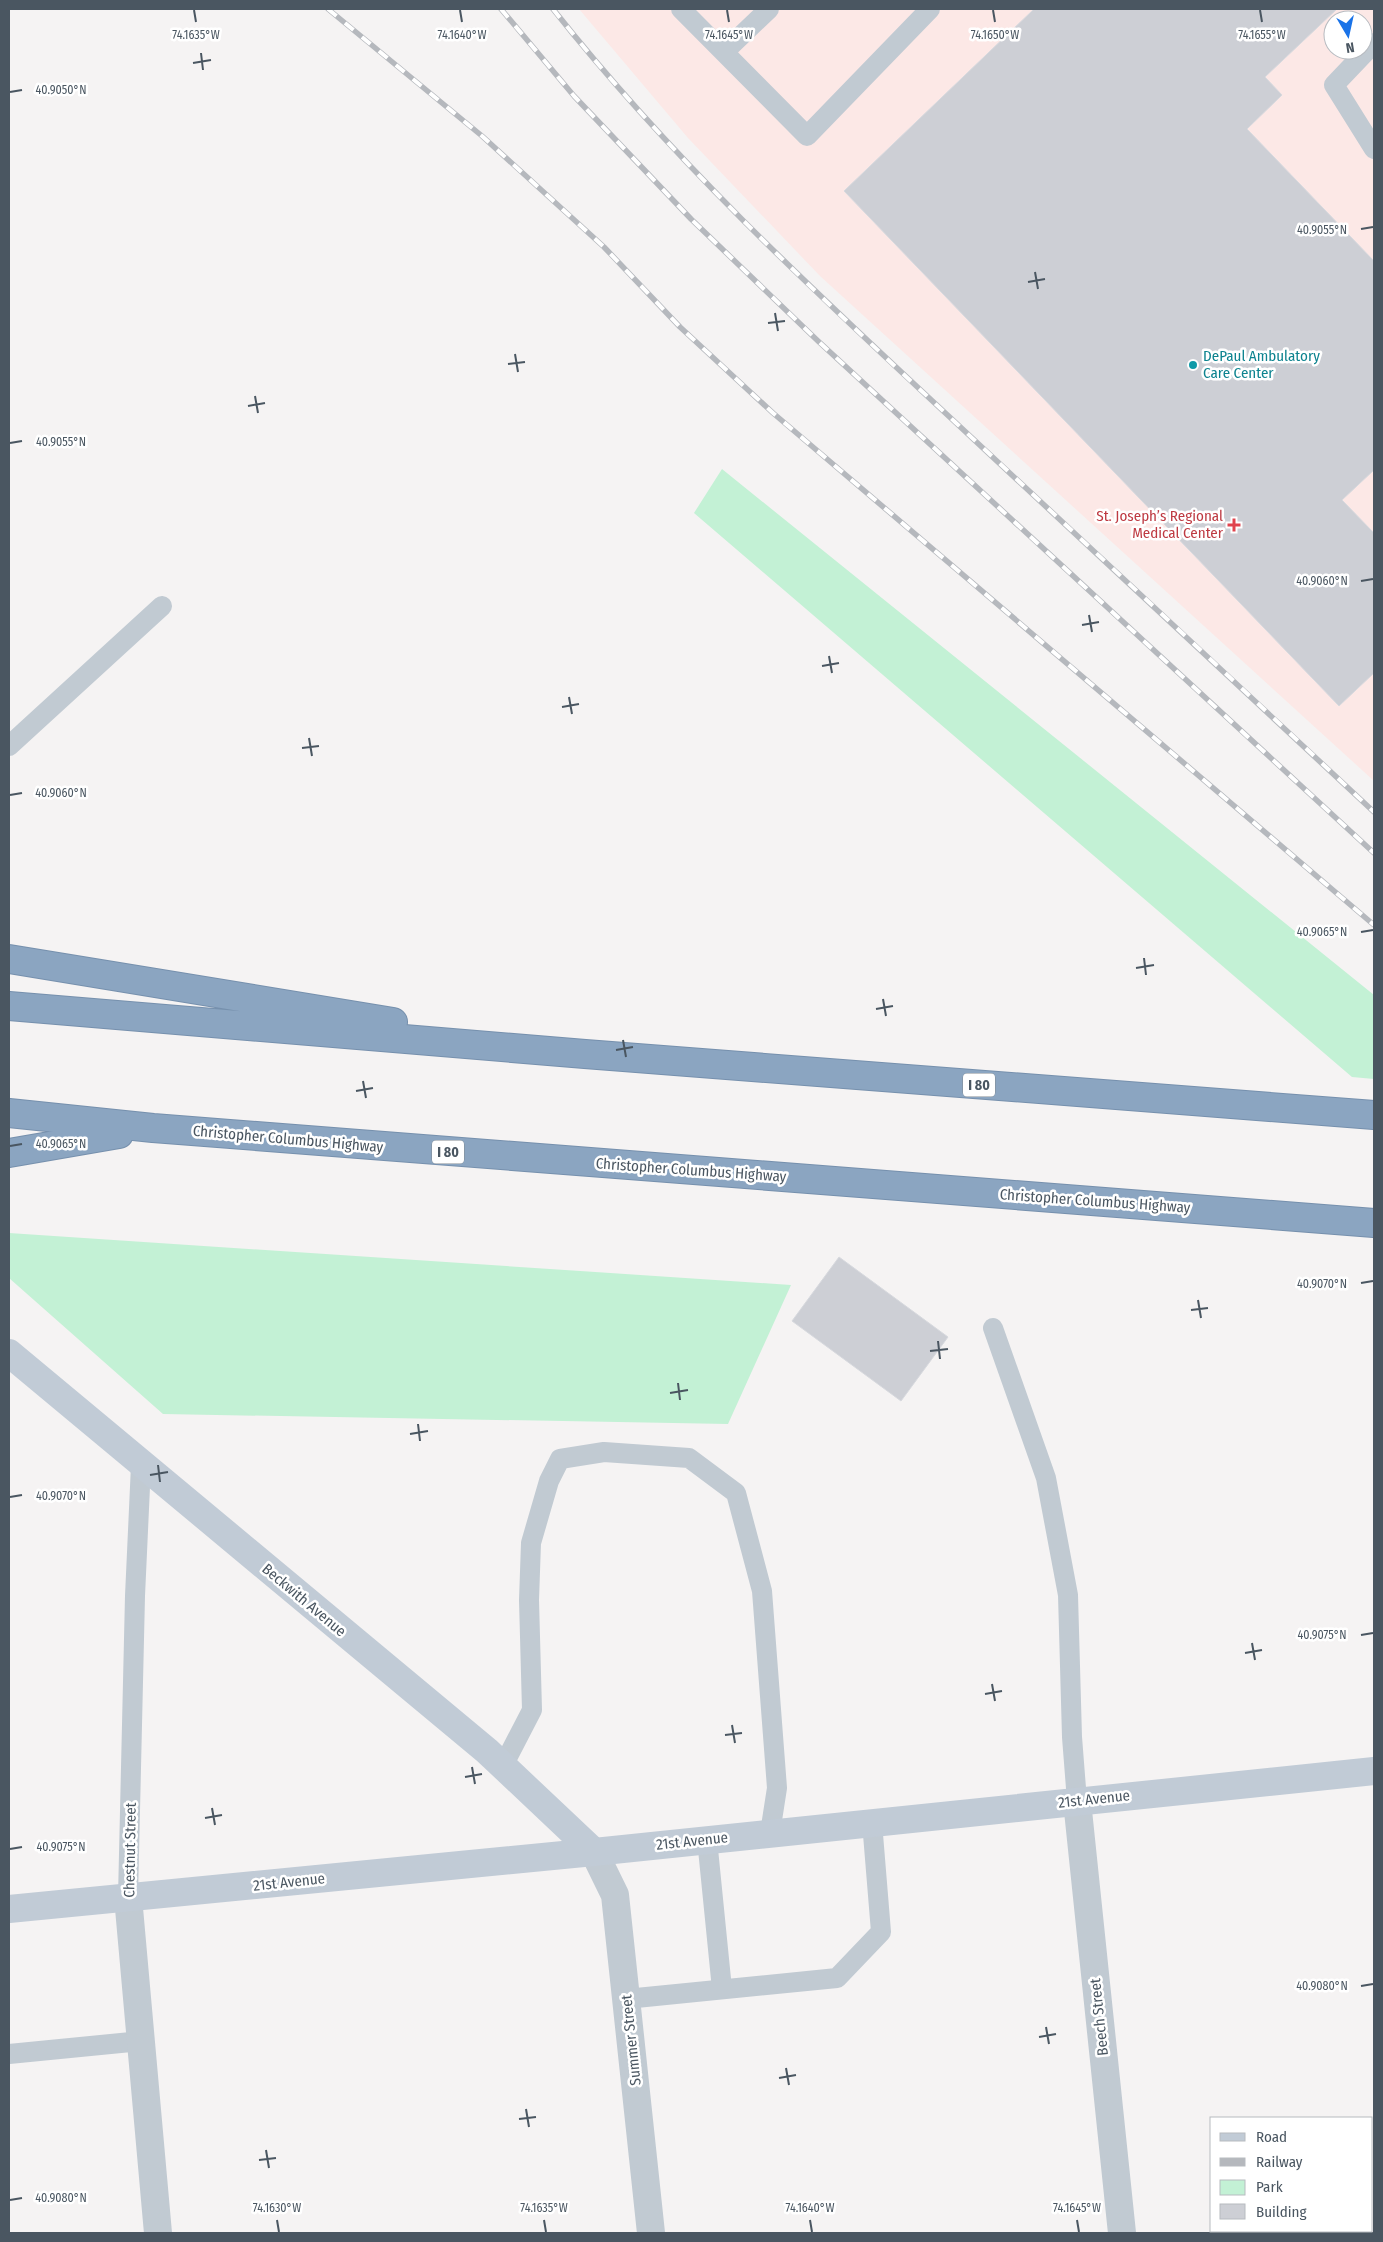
<svg xmlns="http://www.w3.org/2000/svg" width="1383" height="2242" font-family="'Fira Sans Condensed',sans-serif">
	<style>
		.medical { fill: #fce8e6; fill-rule: evenodd }
		.green { fill: #c3f1d5 }
		.building { fill: #cdcfd5; stroke: #d7d9de }
		.lines { fill: none; stroke-linecap: round; stroke-linejoin: round }
		.highway-casing { stroke: #7690ad; stroke-width: 30 }
		.lane { stroke: #c1cad2; stroke-width: 20 }
		.street { stroke: #c1cad2; stroke-width: 28 }
		.secondary { stroke: #c1cbd6; stroke-width: 28 }
		.highway { stroke: #8ba5c1; stroke-width: 28 }
		.rail-casing { stroke: #b5b8bd; stroke-width: 5.5 }
		.rail { stroke: #fff; stroke-width: 4; stroke-dasharray: 11; stroke-linecap: butt }
		.ticks { fill: none; stroke: #4a5661; stroke-width: 2 }
		.culture-dot { fill: #0f9aa8; stroke: #fff; stroke-width: 2 }
		.health-dot { fill: #e0444e; stroke: #fff; stroke-width: 2 }
		.labels { text-anchor: middle; dominant-baseline: central; stroke-width: 5; stroke-linejoin: round; paint-order: stroke }
		.shield { fill: #fff; stroke: #808990; stroke-width: 1 }
		.shield-label { font-size: 14px; font-weight: bold; fill: #4a5661 }
		.culture-label { font-size: 15px; fill: #0d838f; stroke: #fff; text-anchor: start }
		.health-label { font-size: 15px; fill: #be3a42; stroke: #fff; text-anchor: end }
		.street-label { font-size: 15px; fill: #4a5661; stroke: #fff }
		.ticks-label { font-size: 12px; text-anchor: middle; fill: #4a5661; stroke: #fff; stroke-width: 5; stroke-linejoin: round; paint-order: stroke }
	</style>
	<rect width="100%" height="100%" fill="#f5f3f3"/>
	<path class="medical" d="M 579,9 L 1374,9 L 1374,781 L 820,276 L 688,138 ZM 1333,20 L 1363,20 L 1363,50 L 1333,50 Z"/>
	<path class="green" d="M 722,469 L 1374,995 L 1374,1079 L 1352,1077 L 694,513 Z
		M 9,1233 L 791,1285 L 728,1424 L 163,1414 L 9,1278 Z"/>
	<path class="building" d="M 1034,9 L 1337,9 L 1265,77 L 1282,95 L 1247,129 L 1374,261 L 1374,470 L 1342,500 L 1374,533 L 1374,673 L 1339,706 L 844,191 Z
		M 839,1257 L 948,1337 L 901,1401 L 792,1321 Z"/>
	<g class="lines">
		<defs>
			<path id="highway" d="M 9,959 L 393,1022
				M 9,1006 L 585,1054 L 1374,1115
				M 9,1113 L 153,1128 L 1374,1223
				M 9,1153 L 119,1134"/>
		</defs>
		<use href="#highway" class="highway-casing"/>
		<path class="lane" d="M 681,9 L 807,136 L 930,9
			M 1374,43 L 1334,85 L 1374,149
			M 724,52 L 769,9
			M 9,746 L 162,606
			M 993,1328 L 1046,1478 L 1068,1595 L 1072,1737 L 1077,1801
			M 502,1768 L 532,1710 L 529,1600 L 531,1543 L 549,1481 L 560,1459 L 604,1452 L 689,1458 L 736,1493 L 762,1591 L 777,1788 L 770,1833
			M 707,1839 L 722,1989
			M 128,1897 L 135,1596 L 141,1465
			M 626,1999 L 837,1978 L 881,1932 L 872,1822
			M 9,2054 L 141,2041"/>
		<path class="street" d="M 1077,1801 L 1122,2233
			M 594,1852 L 615,1895 L 651,2233
			M 128,1897 L 158,2233"/>
		<path class="secondary" d="M 9,1353 L 487,1751 L 594,1852
			M 9,1909 L 594,1852 L 1374,1771"/>
		<use href="#highway" class="highway"/>
		<defs>
			<path id="rail" d="M 328,9 L 482,136 L 604,247 L 680,327 L 773,413 L 1374,925
				M 501,9 L 574,96 L 691,219 L 818,341 L 1374,853
				M 553,9 C 673,161 814,291 955,422 C 1095,552 1235,682 1374,812"/>
		</defs>
		<use href="#rail" class="rail-casing"/>
		<use href="#rail" class="rail"/>
	</g>
	<path class="ticks" d="M 194,10 L 196,22M 460,10 L 462,22M 727,10 L 729,22M 993,10 L 995,22M 1260,10 L 1262,22M 201,53 L 203,70M 193,63 L 211,60M 10,92 L 22,90M 1361,229 L 1373,227M 1035,272 L 1038,289M 1028,282 L 1045,279M 775,313 L 778,331M 768,323 L 785,321M 515,354 L 518,372M 508,364 L 525,362M 255,396 L 258,413M 248,406 L 265,403M 10,443 L 22,441M 1361,581 L 1373,579M 1089,615 L 1092,632M 1082,625 L 1099,622M 829,656 L 832,673M 822,666 L 839,663M 569,697 L 572,714M 562,707 L 579,704M 309,738 L 312,756M 302,748 L 319,746M 10,795 L 22,793M 1361,932 L 1373,930M 1144,958 L 1146,975M 1136,968 L 1154,965M 883,999 L 886,1016M 876,1009 L 893,1006M 623,1040 L 626,1057M 616,1050 L 633,1047M 363,1081 L 366,1098M 356,1091 L 373,1088M 10,1146 L 22,1144M 1361,1283 L 1373,1281M 1198,1300 L 1201,1318M 1191,1310 L 1208,1308M 938,1341 L 940,1359M 930,1351 L 948,1349M 678,1383 L 680,1400M 670,1393 L 688,1390M 418,1424 L 420,1441M 410,1434 L 428,1431M 158,1465 L 160,1482M 150,1475 L 168,1472M 10,1497 L 22,1495M 1361,1635 L 1373,1633M 1252,1643 L 1255,1660M 1245,1653 L 1262,1650M 992,1684 L 995,1701M 985,1694 L 1002,1691M 732,1725 L 735,1743M 725,1735 L 742,1733M 472,1767 L 475,1784M 465,1777 L 482,1774M 212,1808 L 215,1825M 205,1818 L 222,1815M 10,1849 L 22,1847M 1361,1986 L 1373,1984M 1046,2027 L 1049,2044M 1039,2037 L 1056,2034M 786,2068 L 789,2085M 779,2078 L 796,2075M 526,2109 L 529,2127M 519,2119 L 536,2117M 266,2150 L 269,2168M 259,2160 L 276,2158M 10,2200 L 22,2198M 277,2220 L 279,2232M 544,2220 L 546,2232M 810,2220 L 812,2232M 1077,2220 L 1079,2232"/>
	<circle class="culture-dot" cx="1193" cy="365" r="5"/>
	<path class="health-dot" d="M1231.5 517.5h5v5h5v5h-5v5h-5v-5h-5v-5h5z"/>
	<g class="labels">
		<g class="shield">
			<rect x="963" y="1073.5" width="32" height="23" rx="4"/>
			<rect x="432" y="1140.5" width="32" height="23" rx="4"/>
		</g>
		<g class="shield-label">
			<text x="979" y="1085">I 80</text>
			<text x="448" y="1152">I 80</text>
		</g>
		<g class="culture-label">
			<text x="1203" y="356">DePaul Ambulatory<tspan x="1203" dy="17">Care Center</tspan></text>
		</g>
		<g class="health-label">
			<text x="1223" y="516">St. Joseph’s Regional<tspan x="1223" dy="17">Medical Center</tspan></text>
		</g>
		<g class="street-label">
			<text transform="translate(288 1139) rotate(5)">Christopher Columbus Highway</text>
			<text transform="translate(691 1170) rotate(4)">Christopher Columbus Highway</text>
			<text transform="translate(1095 1201) rotate(4)">Christopher Columbus Highway</text>
			<text transform="translate(304 1600) rotate(40)">Beckwith Avenue</text>
			<text transform="translate(1094 1799) rotate(-6)">21st Avenue</text>
			<text transform="translate(692 1841) rotate(-6)">21st Avenue</text>
			<text transform="translate(130 1850) rotate(-89)">Chestnut Street</text>
			<text transform="translate(289 1882) rotate(-6)">21st Avenue</text>
			<text transform="translate(1099 2017) rotate(-96)">Beech Street</text>
			<text transform="translate(631 2040) rotate(-96)">Summer Street</text>
		</g>
	</g>
	<g class="ticks-label">
		<text x="995" y="39">74.1650°W</text>
		<text x="196" y="39">74.1635°W</text>
		<text x="462" y="39">74.1640°W</text>
		<text x="729" y="39">74.1645°W</text>
		<text x="1262" y="39">74.1655°W</text>
		<text x="61" y="94">40.9050°N</text>
		<text x="1322" y="234">40.9055°N</text>
		<text x="61" y="446">40.9055°N</text>
		<text x="1322" y="585">40.9060°N</text>
		<text x="61" y="797">40.9060°N</text>
		<text x="1322" y="936">40.9065°N</text>
		<text x="61" y="1148">40.9065°N</text>
		<text x="1322" y="1288">40.9070°N</text>
		<text x="61" y="1500">40.9070°N</text>
		<text x="1322" y="1639">40.9075°N</text>
		<text x="61" y="1851">40.9075°N</text>
		<text x="1322" y="1990">40.9080°N</text>
		<text x="61" y="2202">40.9080°N</text>
		<text x="277" y="2212">74.1630°W</text>
		<text x="544" y="2212">74.1635°W</text>
		<text x="810" y="2212">74.1640°W</text>
		<text x="1077" y="2212">74.1645°W</text>
	</g>
	<rect width="1383" height="2242" fill="none" stroke="#4a5661" stroke-width="20"/>
	<rect x="1210" y="2117" width="162" height="115" fill="#ffffff" stroke="#b7bbc0"/>
	<rect x="1220" y="2133" width="25" height="8" fill="#c1cbd6" stroke="#b7bbc0"/>
	<text x="1256" y="2142" font-size="15" fill="#4a5661">Road</text>
	<rect x="1220" y="2158" width="25" height="8" fill="#b5b8bd" stroke="#b7bbc0"/>
	<text x="1256" y="2167" font-size="15" fill="#4a5661">Railway</text>
	<rect x="1220" y="2180" width="25" height="15" fill="#c3f1d5" stroke="#b7bbc0"/>
	<text x="1256" y="2192" font-size="15" fill="#4a5661">Park</text>
	<rect x="1220" y="2204" width="25" height="15" fill="#cdcfd5" stroke="#b7bbc0"/>
	<text x="1256" y="2217" font-size="15" fill="#4a5661">Building</text>
	<g transform="translate(1348 35) rotate(171)"><circle r="24" fill="#ffffff" stroke="#b7bbc0"/>
	<path d="M0-4L9 19L0 12L-9 19Z" fill="#1a73e8"/>
	<text y="-8" font-size="14" font-weight="bold" text-anchor="middle" fill="#4a5661">N</text>
	</g>
</svg>
